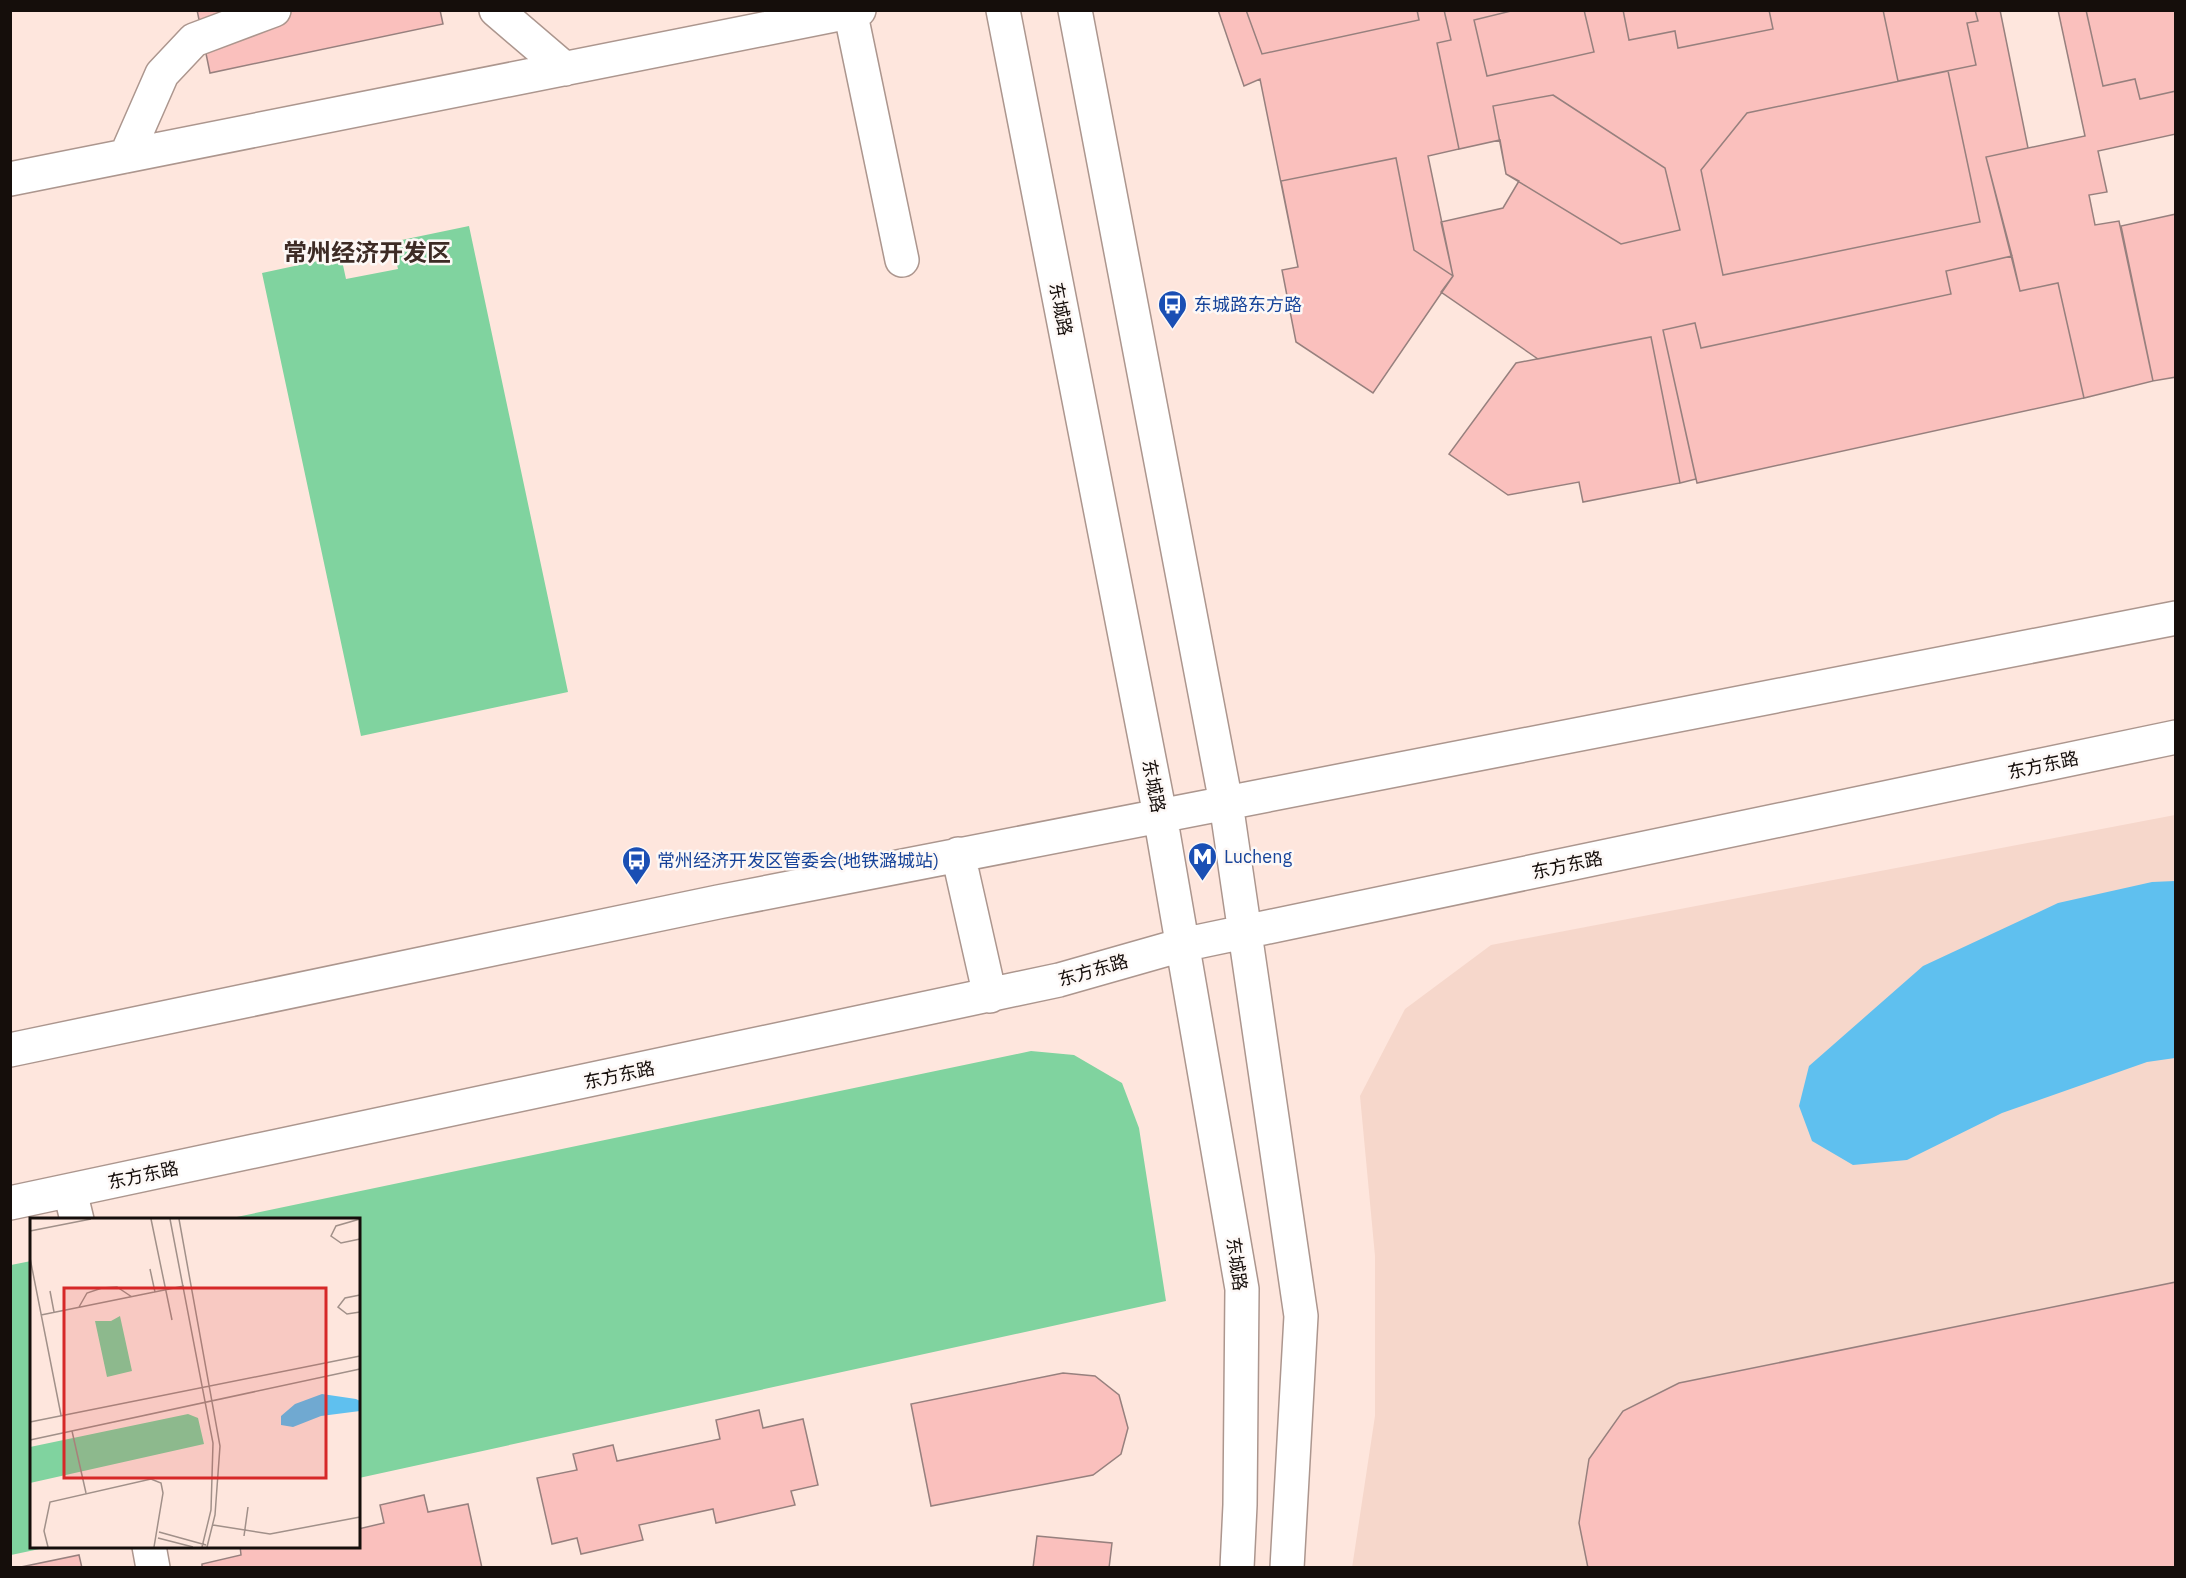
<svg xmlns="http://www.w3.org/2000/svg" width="2186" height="1578" font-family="'IBM Plex Sans','Noto Sans SC',sans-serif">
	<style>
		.built { fill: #f6d7cb }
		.green { fill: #80d39f }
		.water { fill: #5fc0ef }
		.building { fill: #fac0bd; stroke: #97807e; stroke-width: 1.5 }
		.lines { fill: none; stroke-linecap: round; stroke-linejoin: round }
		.minor-casing { stroke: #ac968e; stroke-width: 36 }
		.major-casing { stroke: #ac968e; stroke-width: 36 }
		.minor { stroke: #fff; stroke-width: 33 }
		.major { stroke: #fff; stroke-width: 33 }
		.labels { text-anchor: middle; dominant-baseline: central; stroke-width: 5; stroke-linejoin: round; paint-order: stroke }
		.transit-label { font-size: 18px; fill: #164399; stroke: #fdf8f6; text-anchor: start }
		.street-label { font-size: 18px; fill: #150e0b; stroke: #fdf8f6 }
		.district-label { font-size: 24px; font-weight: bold; fill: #3d2b25; stroke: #fdf8f6 }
		.inset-road { fill: none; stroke: #a19089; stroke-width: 1.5 }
		.view { fill: #d62828; fill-opacity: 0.15; stroke: #d62828; stroke-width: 3 }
		.inset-edge { fill: none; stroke: #150e0b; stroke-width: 3 }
	</style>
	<rect width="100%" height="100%" fill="#fee6dd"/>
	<path class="built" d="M 2175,815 L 2175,1567 L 1352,1568 L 1375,1416 L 1375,1256 L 1360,1096 L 1405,1009 L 1491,945 Z"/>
	<path class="green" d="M 469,226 L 568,692 L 361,736 L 262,273 L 341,256 L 346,279 L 398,269 L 392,242 Z
		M 1031,1051 L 1074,1055 L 1122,1083 L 1139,1128 L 1166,1301 L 359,1478 L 358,1220 L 227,1219 Z
		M 31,1261 L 32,1546 L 49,1547 L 11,1555 L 11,1265 Z"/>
	<path class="water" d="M 2175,881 L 2175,1058 L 2147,1062 L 2002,1113 L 1907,1160 L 1853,1165 L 1812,1141 L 1799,1106 L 1809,1066 L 1923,966 L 2058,903 L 2152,882 Z"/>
	<path class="building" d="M 197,10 L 440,10 L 443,24 L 210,73 Z
		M 1218,10 L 1444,10 L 1451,40 L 1437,43 L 1459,149 L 1428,156 L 1453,276 L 1373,393 L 1296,342 L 1282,270 L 1298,267 L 1260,79 L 1244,86 Z
		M 1246,10 L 1417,10 L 1419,20 L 1262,54 Z
		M 1444,10 L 2000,10 L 2028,148 L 1986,157 L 2012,256 L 1946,271 L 1951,294 L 1701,348 L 1695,323 L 1663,330 L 1696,479 L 1680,483 L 1651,337 L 1538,359 L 1441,292 L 1453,276 L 1441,222 L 1503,208 L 1519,181 L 1506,174 L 1500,140 L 1459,149 L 1437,43 L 1451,40 Z
		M 1515,10 L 1584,10 L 1594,52 L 1487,76 L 1474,20 Z
		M 1623,10 L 1769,10 L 1773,29 L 1678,48 L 1675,31 L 1629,40 Z
		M 1883,10 L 1975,10 L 1978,21 L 1967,23 L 1976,65 L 1898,81 Z
		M 2058,10 L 2086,10 L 2103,86 L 2135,79 L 2140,99 L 2176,91 L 2176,134 L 2098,151 L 2107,192 L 2089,195 L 2095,225 L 2119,221 L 2153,381 L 2084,398 L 2058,283 L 2020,291 L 1986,157 L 2085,136 Z
		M 2086,10 L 2176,10 L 2176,91 L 2140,99 L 2135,79 L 2103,86 Z
		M 1948,71 L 1980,222 L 1723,275 L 1701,170 L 1747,113 Z
		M 1553,95 L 1665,168 L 1680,230 L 1621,244 L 1506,174 L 1493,106 Z
		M 1396,158 L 1414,250 L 1453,276 L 1373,393 L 1296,342 L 1282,270 L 1298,267 L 1281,181 Z
		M 2176,214 L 2176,377 L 2153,381 L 2121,226 Z
		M 2012,256 L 2020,291 L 2058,283 L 2084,398 L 1697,483 L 1663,330 L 1695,323 L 1701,348 L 1951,294 L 1946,271 Z
		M 1651,337 L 1680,483 L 1583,502 L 1579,482 L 1508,495 L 1449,454 L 1516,363 Z
		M 2176,1282 L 2176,1568 L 1588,1568 L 1579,1523 L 1589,1459 L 1623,1411 L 1679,1383 Z
		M 1063,1373 L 1095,1376 L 1119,1395 L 1128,1428 L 1121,1454 L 1093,1475 L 931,1506 L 911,1404 Z
		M 759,1410 L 763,1428 L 803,1419 L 818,1485 L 791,1491 L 795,1505 L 716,1523 L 713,1509 L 639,1525 L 643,1540 L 581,1554 L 577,1538 L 552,1544 L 537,1478 L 577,1470 L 573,1454 L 613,1445 L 617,1461 L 720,1439 L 716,1420 Z
		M 424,1495 L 428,1512 L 468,1504 L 482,1568 L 202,1568 L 202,1564 L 241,1555 L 240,1546 L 358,1546 L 358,1529 L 384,1523 L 380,1505 Z
		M 1037,1536 L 1112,1543 L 1109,1568 L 1033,1568 Z
		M 79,1555 L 82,1568 L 16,1568 Z"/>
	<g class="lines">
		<defs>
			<path id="minor" d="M 496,10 L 565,69
				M 850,10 L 902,260
				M 126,156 L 162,74 L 194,40 L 274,10
				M 10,179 L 859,10
				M 70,1191 L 77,1220
				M 149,1546 L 153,1568"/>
			<path id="major" d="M 1003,10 L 1160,815 L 1242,1289 L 1240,1505 L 1237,1568
				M 1075,10 L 1226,803 L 1301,1316 L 1287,1568
				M 958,854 L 990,996
				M 10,1050 L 718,902 L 2176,618
				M 10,1203 L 1059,980 L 1182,945 L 2176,737"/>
		</defs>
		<use href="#minor" class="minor-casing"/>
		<use href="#major" class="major-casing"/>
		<use href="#minor" class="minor"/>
		<use href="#major" class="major"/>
	</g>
	<defs>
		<symbol id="bus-pin" viewBox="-11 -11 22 30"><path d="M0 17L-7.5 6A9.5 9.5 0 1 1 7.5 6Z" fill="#1a4fb4" stroke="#fdf8f6"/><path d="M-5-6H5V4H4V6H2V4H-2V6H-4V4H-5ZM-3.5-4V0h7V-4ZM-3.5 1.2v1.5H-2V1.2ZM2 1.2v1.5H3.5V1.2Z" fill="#fff"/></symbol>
		<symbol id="metro-pin" viewBox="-11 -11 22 30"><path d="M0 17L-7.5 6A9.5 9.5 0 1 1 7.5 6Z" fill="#1a4fb4" stroke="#fdf8f6"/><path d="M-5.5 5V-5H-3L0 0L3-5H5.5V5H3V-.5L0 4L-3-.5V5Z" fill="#fff"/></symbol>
	</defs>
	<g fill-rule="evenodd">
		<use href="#bus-pin" x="1156" y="288" width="33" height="45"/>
		<use href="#metro-pin" x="1186" y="840" width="33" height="45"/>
		<use href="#bus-pin" x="620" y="844" width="33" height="45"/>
	</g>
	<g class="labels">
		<g class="transit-label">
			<text x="1194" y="304">东城路东方路</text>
			<text x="1224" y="856">Lucheng</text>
			<text x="657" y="860">常州经济开发区管委会(地铁潞城站)</text>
		</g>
		<g class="street-label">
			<text transform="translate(1061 309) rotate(79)">东城路</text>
			<text transform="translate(2043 765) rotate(-12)">东方东路</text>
			<text transform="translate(1154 786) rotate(79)">东城路</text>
			<text transform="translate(1567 865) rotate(-12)">东方东路</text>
			<text transform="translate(1093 970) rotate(-16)">东方东路</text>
			<text transform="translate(619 1075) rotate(-12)">东方东路</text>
			<text transform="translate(143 1175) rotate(-12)">东方东路</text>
			<text transform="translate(1237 1264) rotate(82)">东城路</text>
		</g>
		<g class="district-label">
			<text x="367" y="252">常州经济开发区</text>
		</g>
	</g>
	<g transform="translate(30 1218)">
		<rect width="330" height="330" fill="#fee6dd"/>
		<path d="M 90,98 L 102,153 L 77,159 L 65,103 L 81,103 ZM 158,196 L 168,200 L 174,226 L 0,265 L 0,229 Z" fill="#80d39f"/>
		<path d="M 292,176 L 326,181 L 330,183 L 330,193 L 291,198 L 263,209 L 251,207 L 251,198 L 265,186 Z" fill="#5fc0ef"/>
		<path class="inset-road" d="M 121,1 L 142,102M 140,1 L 183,225 L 181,292 L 172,329M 149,1 L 190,228 L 185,297 L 177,329M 330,1 L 306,8 L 301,18 L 311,25 L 330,21M 0,13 L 61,1M 0,40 L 31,197M 120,51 L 125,74M 20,73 L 24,94M 330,77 L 315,80 L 308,89 L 317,96 L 330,94M 49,89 L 57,75 L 72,70 L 87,69 L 102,79M 11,97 L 154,68M 0,204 L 330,138M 42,213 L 56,275M 0,222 L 330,151M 183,307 L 240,316 L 330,299M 129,314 L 176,327M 214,318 L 218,289M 128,320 L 163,329M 18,329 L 14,313 L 20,284 L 121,261 L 131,265 L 133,275 L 124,329"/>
		<path class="view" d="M 34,70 L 296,70 L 296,260 L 34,260 Z"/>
		<rect width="330" height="330" class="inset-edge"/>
	</g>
	<rect width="2186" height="1578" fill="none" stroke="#150e0b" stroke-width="24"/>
</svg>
